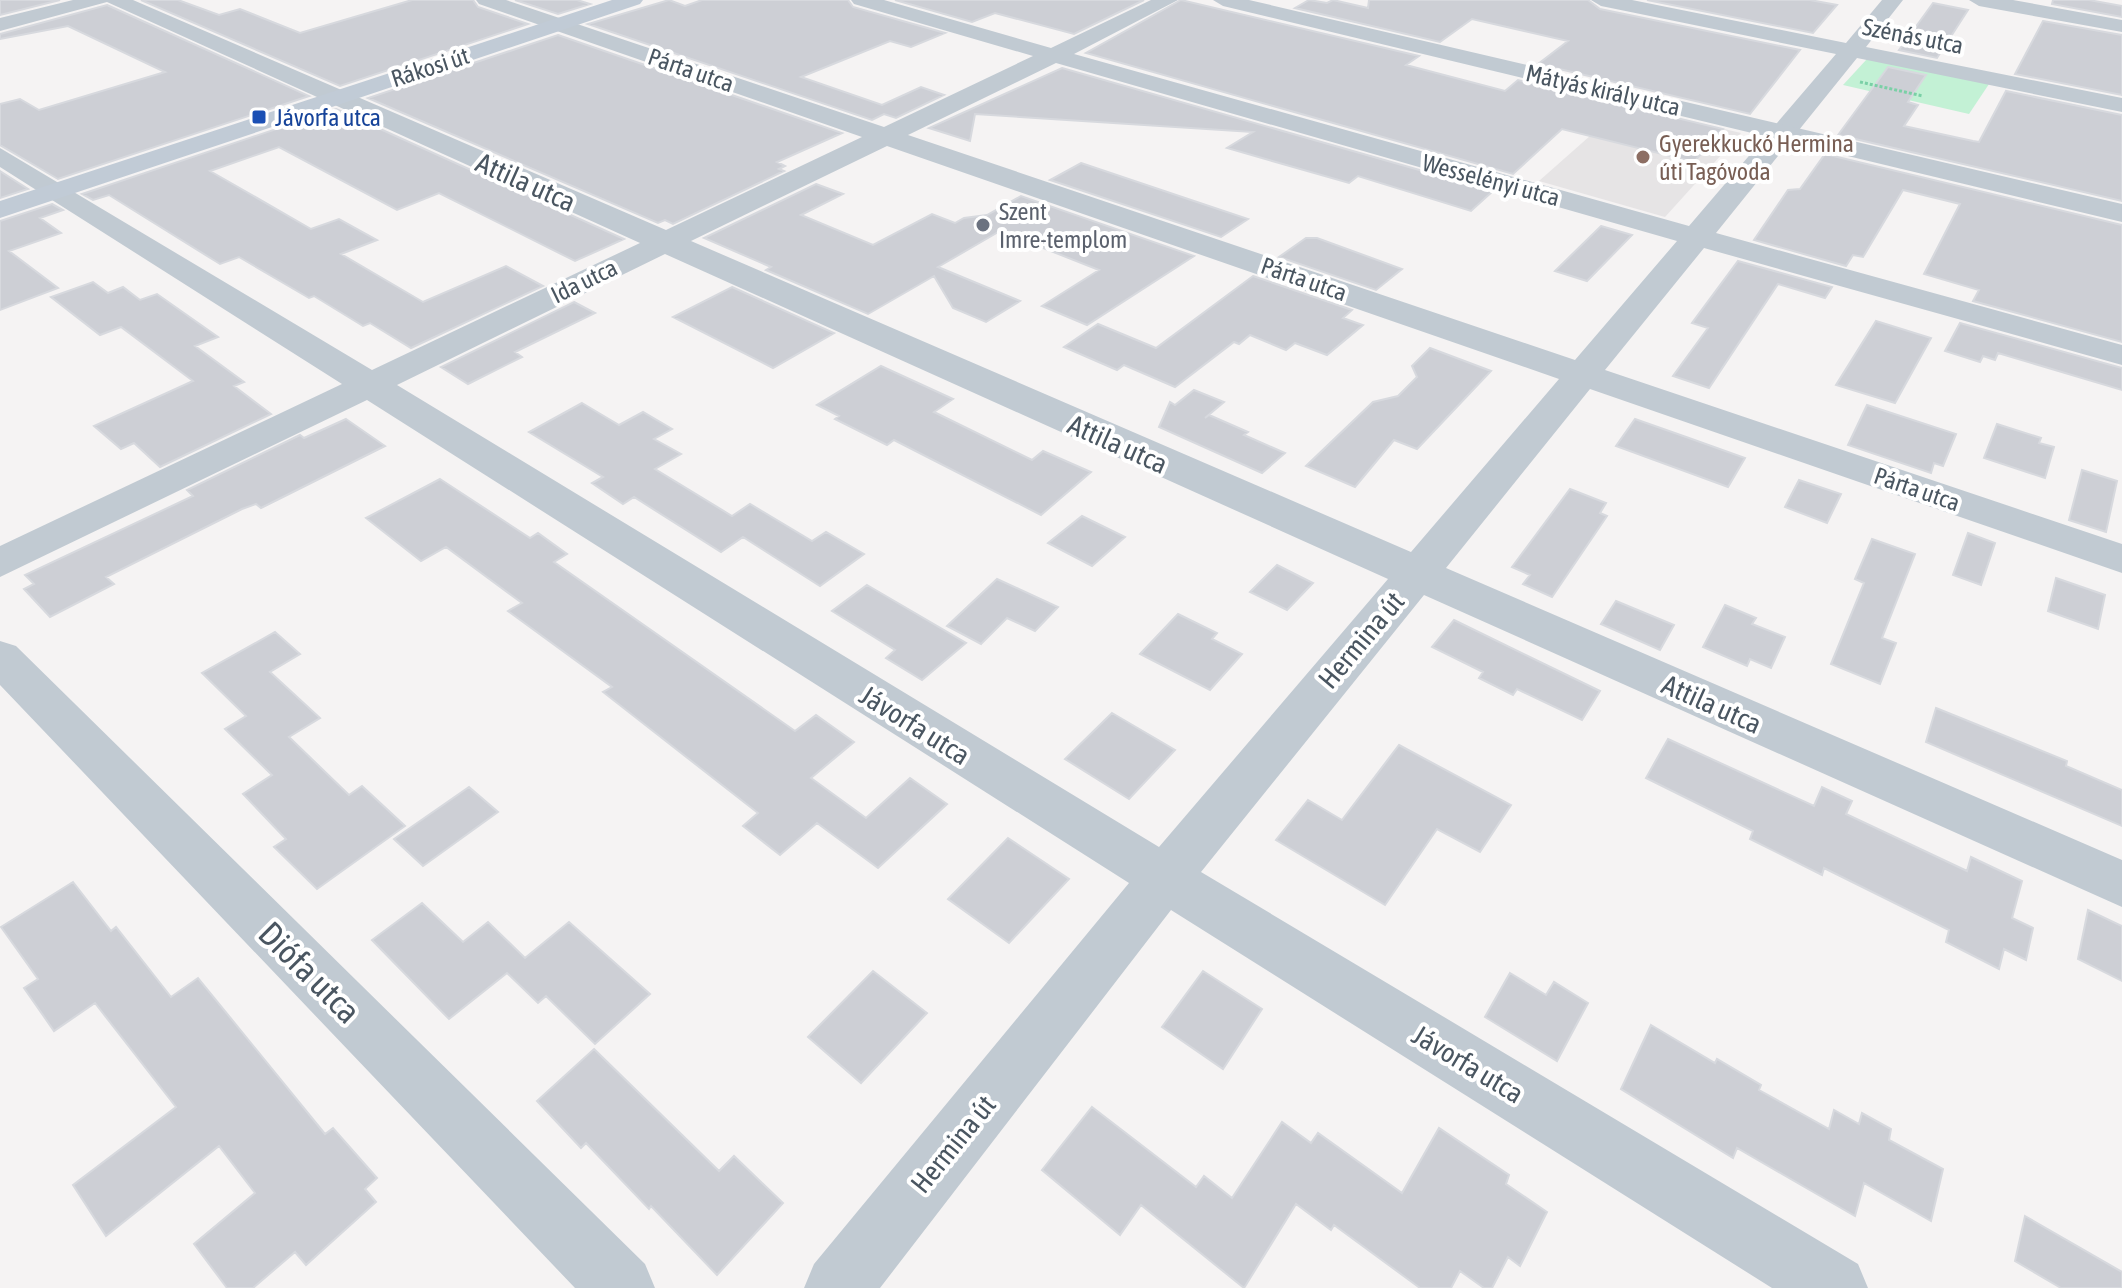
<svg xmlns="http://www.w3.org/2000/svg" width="2122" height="1288" font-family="'Asap Condensed',sans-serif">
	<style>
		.education { fill: #e6e4e5 }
		.green { fill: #c3f1d5 }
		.building { fill: #cdcfd5; stroke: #d7d9de; stroke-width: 2 }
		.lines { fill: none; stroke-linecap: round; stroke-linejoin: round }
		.path { stroke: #7ad0a6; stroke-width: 3; stroke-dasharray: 3 2; stroke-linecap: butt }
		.minor { fill: #c1cad2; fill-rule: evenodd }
		.tertiary { fill: #c1cad2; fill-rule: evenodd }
		.secondary { fill: #c1cbd6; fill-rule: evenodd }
		.transit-dot { fill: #1a4fb4; stroke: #fff; stroke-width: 3 }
		.education-dot { fill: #8d6e63; stroke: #fff; stroke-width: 3 }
		.worship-dot { fill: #6b7280; stroke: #fff; stroke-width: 3 }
		.labels { text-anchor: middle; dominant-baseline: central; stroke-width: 8; stroke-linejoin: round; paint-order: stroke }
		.far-street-label { font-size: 24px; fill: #4a5661; stroke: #fff }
		.far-transit-label { font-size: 24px; fill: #164399; stroke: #fff; text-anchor: start }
		.far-education-label { font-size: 24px; fill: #785e54; stroke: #fff; text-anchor: start }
		.far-worship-label { font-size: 24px; fill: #5b616d; stroke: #fff; text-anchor: start }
		.street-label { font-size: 28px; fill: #4a5661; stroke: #fff }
		.near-street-label { font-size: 34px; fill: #4a5661; stroke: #fff }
	</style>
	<rect width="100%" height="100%" fill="#f5f3f3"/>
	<path class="education" d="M 1625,105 L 1741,133 L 1665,217 L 1539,181 Z"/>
	<path class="green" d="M 1867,59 L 1989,84 L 1969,114 L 1843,85 Z"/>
	<path class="building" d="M 0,0 L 60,0 L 0,15 Z
		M 141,0 L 178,0 L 219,15 L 240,9 L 300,33 L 412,0 L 473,0 L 478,7 L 528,24 L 340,86 Z
		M 515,0 L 577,0 L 590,4 L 558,14 Z
		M 669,0 L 685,6 L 702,0 L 848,0 L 853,7 L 945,33 L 911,47 L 890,41 L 801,77 L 882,105 L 921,87 L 944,95 L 896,118 L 884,114 L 872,120 L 588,24 Z
		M 895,0 L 1144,0 L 1074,34 L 995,13 L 972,22 Z
		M 1181,0 L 1419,56 L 1406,65 L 1505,91 L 1518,80 L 1723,129 L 1694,162 L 1562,129 L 1513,174 L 1086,53 Z
		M 1309,0 L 1327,3 L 1333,0 L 1368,8 L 1369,0 L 1588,0 L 1600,9 L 1800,50 L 1750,114 L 1538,64 L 1568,41 L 1472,19 L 1440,42 L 1295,8 Z
		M 1647,0 L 1810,0 L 1837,5 L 1813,33 Z
		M 2053,0 L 2089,0 L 2122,6 L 2122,17 L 2052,4 Z
		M 1933,3 L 1968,10 L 1937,58 L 1899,50 Z
		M 107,5 L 309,96 L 58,179 L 0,145 L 0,104 L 20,99 L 39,110 L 165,72 L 68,26 L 0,39 L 0,34 Z
		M 2043,21 L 2122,35 L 2122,95 L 2015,74 Z
		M 558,35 L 842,133 L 777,162 L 785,166 L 779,169 L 784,171 L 673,224 L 665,220 L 658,223 L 368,98 Z
		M 1888,67 L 1926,75 L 1908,102 L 1918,105 L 1904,126 L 1973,141 L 1979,142 L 2006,91 L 2122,115 L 2122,201 L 1838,135 Z
		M 1062,68 L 1493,191 L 1471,211 L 1358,176 L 1349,183 L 1227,148 L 1253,132 L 975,114 L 970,141 L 929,128 Z
		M 336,109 L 624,239 L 575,261 L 439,193 L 397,210 L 279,147 L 210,171 L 311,229 L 339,219 L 377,240 L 341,254 L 423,302 L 506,266 L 543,286 L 411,348 L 370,323 L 363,326 L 314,296 L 309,298 L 239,257 L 220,264 L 109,195 L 93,200 L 82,194 Z
		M 1825,154 L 2122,225 L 2122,342 L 1973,301 L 1979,290 L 1924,274 L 1960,204 L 1903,190 L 1863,257 L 1853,255 L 1846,266 L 1754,240 L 1788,190 L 1800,189 Z
		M 1081,163 L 1194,201 L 1248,219 L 1221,237 L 1050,180 Z
		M 0,171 L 28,189 L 0,198 Z
		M 816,184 L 843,194 L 801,215 L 873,245 L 932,214 L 955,223 L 964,218 L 987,215 L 1021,196 L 1194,256 L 1087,325 L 1042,306 L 1099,270 L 1000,231 L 938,267 L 1020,301 L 986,322 L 953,308 L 934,276 L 868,314 L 766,270 L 771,267 L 704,238 Z
		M 52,204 L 63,210 L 40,218 L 61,233 L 9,251 L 58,288 L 0,310 L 0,221 Z
		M 1601,226 L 1632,235 L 1587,281 L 1555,271 Z
		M 1306,238 L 1317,238 L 1402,269 L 1376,290 L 1279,257 Z
		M 1738,261 L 1832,287 L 1825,298 L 1778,284 L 1709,388 L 1673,376 L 1708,328 L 1692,323 Z
		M 1253,276 L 1352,310 L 1343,318 L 1363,325 L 1327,355 L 1295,343 L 1286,350 L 1250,335 L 1239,344 L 1234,342 L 1175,387 L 1124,365 L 1117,370 L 1064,347 L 1098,324 L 1156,348 Z
		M 93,282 L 108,293 L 123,287 L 140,300 L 157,294 L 218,337 L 195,346 L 244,382 L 234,386 L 271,414 L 160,467 L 134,443 L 121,449 L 94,426 L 193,381 L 121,327 L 100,335 L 51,297 Z
		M 732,287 L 834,333 L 773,368 L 673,317 Z
		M 574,302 L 595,313 L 515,352 L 522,357 L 468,384 L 441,367 Z
		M 1876,321 L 1931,338 L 1895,403 L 1836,385 Z
		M 1960,323 L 2122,368 L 2122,390 L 1998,353 L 1995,360 L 1983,356 L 1980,362 L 1945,351 Z
		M 1430,348 L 1491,371 L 1417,449 L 1394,440 L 1355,487 L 1306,466 L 1373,402 L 1398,396 L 1417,377 L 1412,366 Z
		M 881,366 L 953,399 L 934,412 L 1032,460 L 1043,451 L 1091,472 L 1041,515 L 894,440 L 887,445 L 835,419 L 839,416 L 817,405 Z
		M 1194,390 L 1224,402 L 1205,418 L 1209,415 L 1248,432 L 1244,435 L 1285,453 L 1262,473 L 1159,427 L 1170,402 L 1175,405 Z
		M 582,403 L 619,425 L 643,412 L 672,429 L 654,439 L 681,454 L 655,469 L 732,516 L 750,504 L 812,541 L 826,532 L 864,554 L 820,586 L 743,537 L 721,552 L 634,497 L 623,504 L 592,483 L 603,477 L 529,432 Z
		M 1867,405 L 1956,434 L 1943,466 L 1934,463 L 1931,473 L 1848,445 Z
		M 346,419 L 385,446 L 261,508 L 256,504 L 242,509 L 106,577 L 114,584 L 50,617 L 24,589 L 34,584 L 25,575 L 193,496 L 187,490 L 300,435 L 304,438 Z
		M 1635,419 L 1689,438 L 1745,458 L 1728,487 L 1616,446 Z
		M 1997,424 L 2041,438 L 2039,443 L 2054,447 L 2045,478 L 1984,458 Z
		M 2082,470 L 2117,481 L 2106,532 L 2069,520 Z
		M 440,479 L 530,538 L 538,533 L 567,554 L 554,562 L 795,731 L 816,715 L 854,742 L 811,778 L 866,818 L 910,778 L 947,804 L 878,868 L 817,823 L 780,855 L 743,826 L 758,813 L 603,692 L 612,687 L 508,611 L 522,603 L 446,547 L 421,561 L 366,518 Z
		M 1799,480 L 1841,494 L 1827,523 L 1785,507 Z
		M 1570,489 L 1606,503 L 1600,513 L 1607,516 L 1552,597 L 1523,584 L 1530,575 L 1512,567 Z
		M 1082,516 L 1125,537 L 1092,566 L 1048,543 Z
		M 1968,533 L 1995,543 L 1981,585 L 1953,575 Z
		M 1872,539 L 1915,554 L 1882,638 L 1896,643 L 1880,684 L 1831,664 L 1864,583 L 1855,579 Z
		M 1277,565 L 1313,583 L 1287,610 L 1250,592 Z
		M 2056,578 L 2105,595 L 2098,629 L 2048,611 Z
		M 997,579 L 1058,607 L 1035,631 L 1007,618 L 981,644 L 947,626 Z
		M 867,585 L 966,643 L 922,680 L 886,658 L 895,650 L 832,611 Z
		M 1616,601 L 1674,625 L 1660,650 L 1601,624 Z
		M 1725,605 L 1756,618 L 1752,624 L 1785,637 L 1771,668 L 1750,659 L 1747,666 L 1703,647 Z
		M 1178,614 L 1217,633 L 1212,639 L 1242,654 L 1210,690 L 1140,654 Z
		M 1454,620 L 1600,691 L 1582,720 L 1517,689 L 1513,695 L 1479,678 L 1483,672 L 1432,647 Z
		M 275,632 L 300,654 L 270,672 L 320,718 L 289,737 L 349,795 L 362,786 L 405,826 L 317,889 L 274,847 L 286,839 L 243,794 L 272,775 L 225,729 L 246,716 L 202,673 Z
		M 1936,708 L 2067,761 L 2066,766 L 2122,790 L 2122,826 L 1926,742 Z
		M 1112,713 L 1175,750 L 1129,799 L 1065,759 Z
		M 1668,739 L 1814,806 L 1822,787 L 1852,801 L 1846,814 L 1967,871 L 1971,857 L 2022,881 L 2012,918 L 2033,928 L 2026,960 L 2004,949 L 1999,969 L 1946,942 L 1949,930 L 1824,868 L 1822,875 L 1750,839 L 1753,831 L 1646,778 Z
		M 1399,745 L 1511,805 L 1480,852 L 1437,829 L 1385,905 L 1276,840 L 1308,800 L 1342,820 Z
		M 469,787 L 498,812 L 423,866 L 394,839 Z
		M 1008,838 L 1069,879 L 1009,943 L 948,899 Z
		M 73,882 L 111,931 L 116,927 L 171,997 L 198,978 L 325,1134 L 333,1128 L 377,1178 L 365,1189 L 376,1202 L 306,1265 L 295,1252 L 253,1288 L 227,1288 L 194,1244 L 255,1193 L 219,1146 L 106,1236 L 73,1185 L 176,1107 L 95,1003 L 54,1031 L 24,988 L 38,979 L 1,927 Z
		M 422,903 L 463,942 L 488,922 L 525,958 L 569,922 L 650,994 L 595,1044 L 546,996 L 538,1003 L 507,973 L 449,1019 L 372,940 Z
		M 2088,910 L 2122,926 L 2122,981 L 2078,959 Z
		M 873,971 L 927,1013 L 861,1083 L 808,1037 Z
		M 1203,971 L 1262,1009 L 1223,1069 L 1162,1027 Z
		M 1510,973 L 1546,995 L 1554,982 L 1588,1003 L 1557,1061 L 1485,1017 Z
		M 1651,1025 L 1715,1063 L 1717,1059 L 1761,1085 L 1759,1090 L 1829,1129 L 1834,1110 L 1859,1124 L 1862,1113 L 1891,1129 L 1889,1140 L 1943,1169 L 1931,1221 L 1864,1183 L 1855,1216 L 1737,1148 L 1733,1158 L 1621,1089 Z
		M 594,1049 L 719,1171 L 734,1156 L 783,1203 L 717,1275 L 651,1206 L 649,1209 L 586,1143 L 581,1148 L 537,1101 Z
		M 1092,1107 L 1196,1187 L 1204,1176 L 1232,1198 L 1282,1122 L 1311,1143 L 1318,1133 L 1402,1193 L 1439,1128 L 1509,1175 L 1506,1184 L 1547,1212 L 1520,1266 L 1508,1257 L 1492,1288 L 1484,1288 L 1460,1271 L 1451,1288 L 1420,1288 L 1334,1225 L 1331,1230 L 1296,1204 L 1244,1288 L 1141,1205 L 1120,1235 L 1042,1170 Z
		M 2025,1216 L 2122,1272 L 2122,1288 L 2061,1288 L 2015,1261 Z"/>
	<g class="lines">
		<path class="path" d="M 1860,82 L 1923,96"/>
		<path class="minor" d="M 73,0 L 133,0 L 666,230 L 862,137 L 479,4 L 476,0 L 506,0 L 884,127 L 1033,56 L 854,4 L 851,0 L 884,0 L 1051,48 L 1151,0 L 1178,0 L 1074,54 L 1689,226 L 1836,54 L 1601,6 L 1591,0 L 1632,0 L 1846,43 L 1882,0 L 1903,0 L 1866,47 L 2122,98 L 2122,112 L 1857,58 L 1716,233 L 2122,345 L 2122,365 L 1704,248 L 1605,370 L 2122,544 L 2122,573 L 1590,389 L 1446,568 L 2122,860 L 2122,907 L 1424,595 L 1201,872 L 1858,1264 L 1868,1288 L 1772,1288 L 1171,910 L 880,1288 L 804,1288 L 814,1264 L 1129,883 L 367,400 L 0,577 L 0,546 L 342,384 L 0,167 L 0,148 L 372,370 L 640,243 L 107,2 L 0,31 L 0,18 ZM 1056,63 L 1677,241 L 1575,360 L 908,135 ZM 887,146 L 1559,379 L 1411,552 L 691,241 ZM 665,254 L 1388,579 L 1159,847 L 397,385 Z
			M 1969,0 L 2013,0 L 2122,20 L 2122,32 L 1979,6 Z
			M 0,641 L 16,646 L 645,1264 L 655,1288 L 575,1288 L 0,685 Z"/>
		<path class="tertiary" d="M 1213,0 L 1249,0 L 2122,204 L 2122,222 L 1223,6 Z"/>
		<path class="secondary" d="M 612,0 L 643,0 L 640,4 L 0,218 L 0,201 Z"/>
	</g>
	<rect class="transit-dot" x="251" y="109" width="16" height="16" rx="4"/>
	<circle class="education-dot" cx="1643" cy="157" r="8"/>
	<circle class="worship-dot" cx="983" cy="225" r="8"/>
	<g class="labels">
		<g class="far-street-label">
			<text transform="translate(1913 36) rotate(11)">Szénás utca</text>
			<text transform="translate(430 67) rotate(-18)">Rákosi út</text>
			<text transform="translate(691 70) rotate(19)">Párta utca</text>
			<text transform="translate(1603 90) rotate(13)">Mátyás király utca</text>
			<text transform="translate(1491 180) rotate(15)">Wesselényi utca</text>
			<text transform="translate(1304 279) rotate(19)">Párta utca</text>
			<text transform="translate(584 281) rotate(-26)">Ida utca</text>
			<text transform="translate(1917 489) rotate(19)">Párta utca</text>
		</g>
		<g class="far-transit-label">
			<text x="275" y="117">Jávorfa utca</text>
		</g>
		<g class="far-education-label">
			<text x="1659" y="143">Gyerekkuckó Hermina<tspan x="1659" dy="28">úti Tagóvoda</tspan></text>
		</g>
		<g class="far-worship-label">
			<text x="999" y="211">Szent<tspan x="999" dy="28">Imre-templom</tspan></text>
		</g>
		<g class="street-label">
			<text transform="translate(526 182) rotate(24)">Attila utca</text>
			<text transform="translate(1118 444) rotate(24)">Attila utca</text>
			<text transform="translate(1361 640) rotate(-50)">Hermina út</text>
			<text transform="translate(1712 704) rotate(24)">Attila utca</text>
			<text transform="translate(915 725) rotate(32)">Jávorfa utca</text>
			<text transform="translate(1468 1064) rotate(31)">Jávorfa utca</text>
			<text transform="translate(953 1144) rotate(-51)">Hermina út</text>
		</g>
		<g class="near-street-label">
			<text transform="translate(310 972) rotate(45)">Diófa utca</text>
		</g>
	</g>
</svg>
